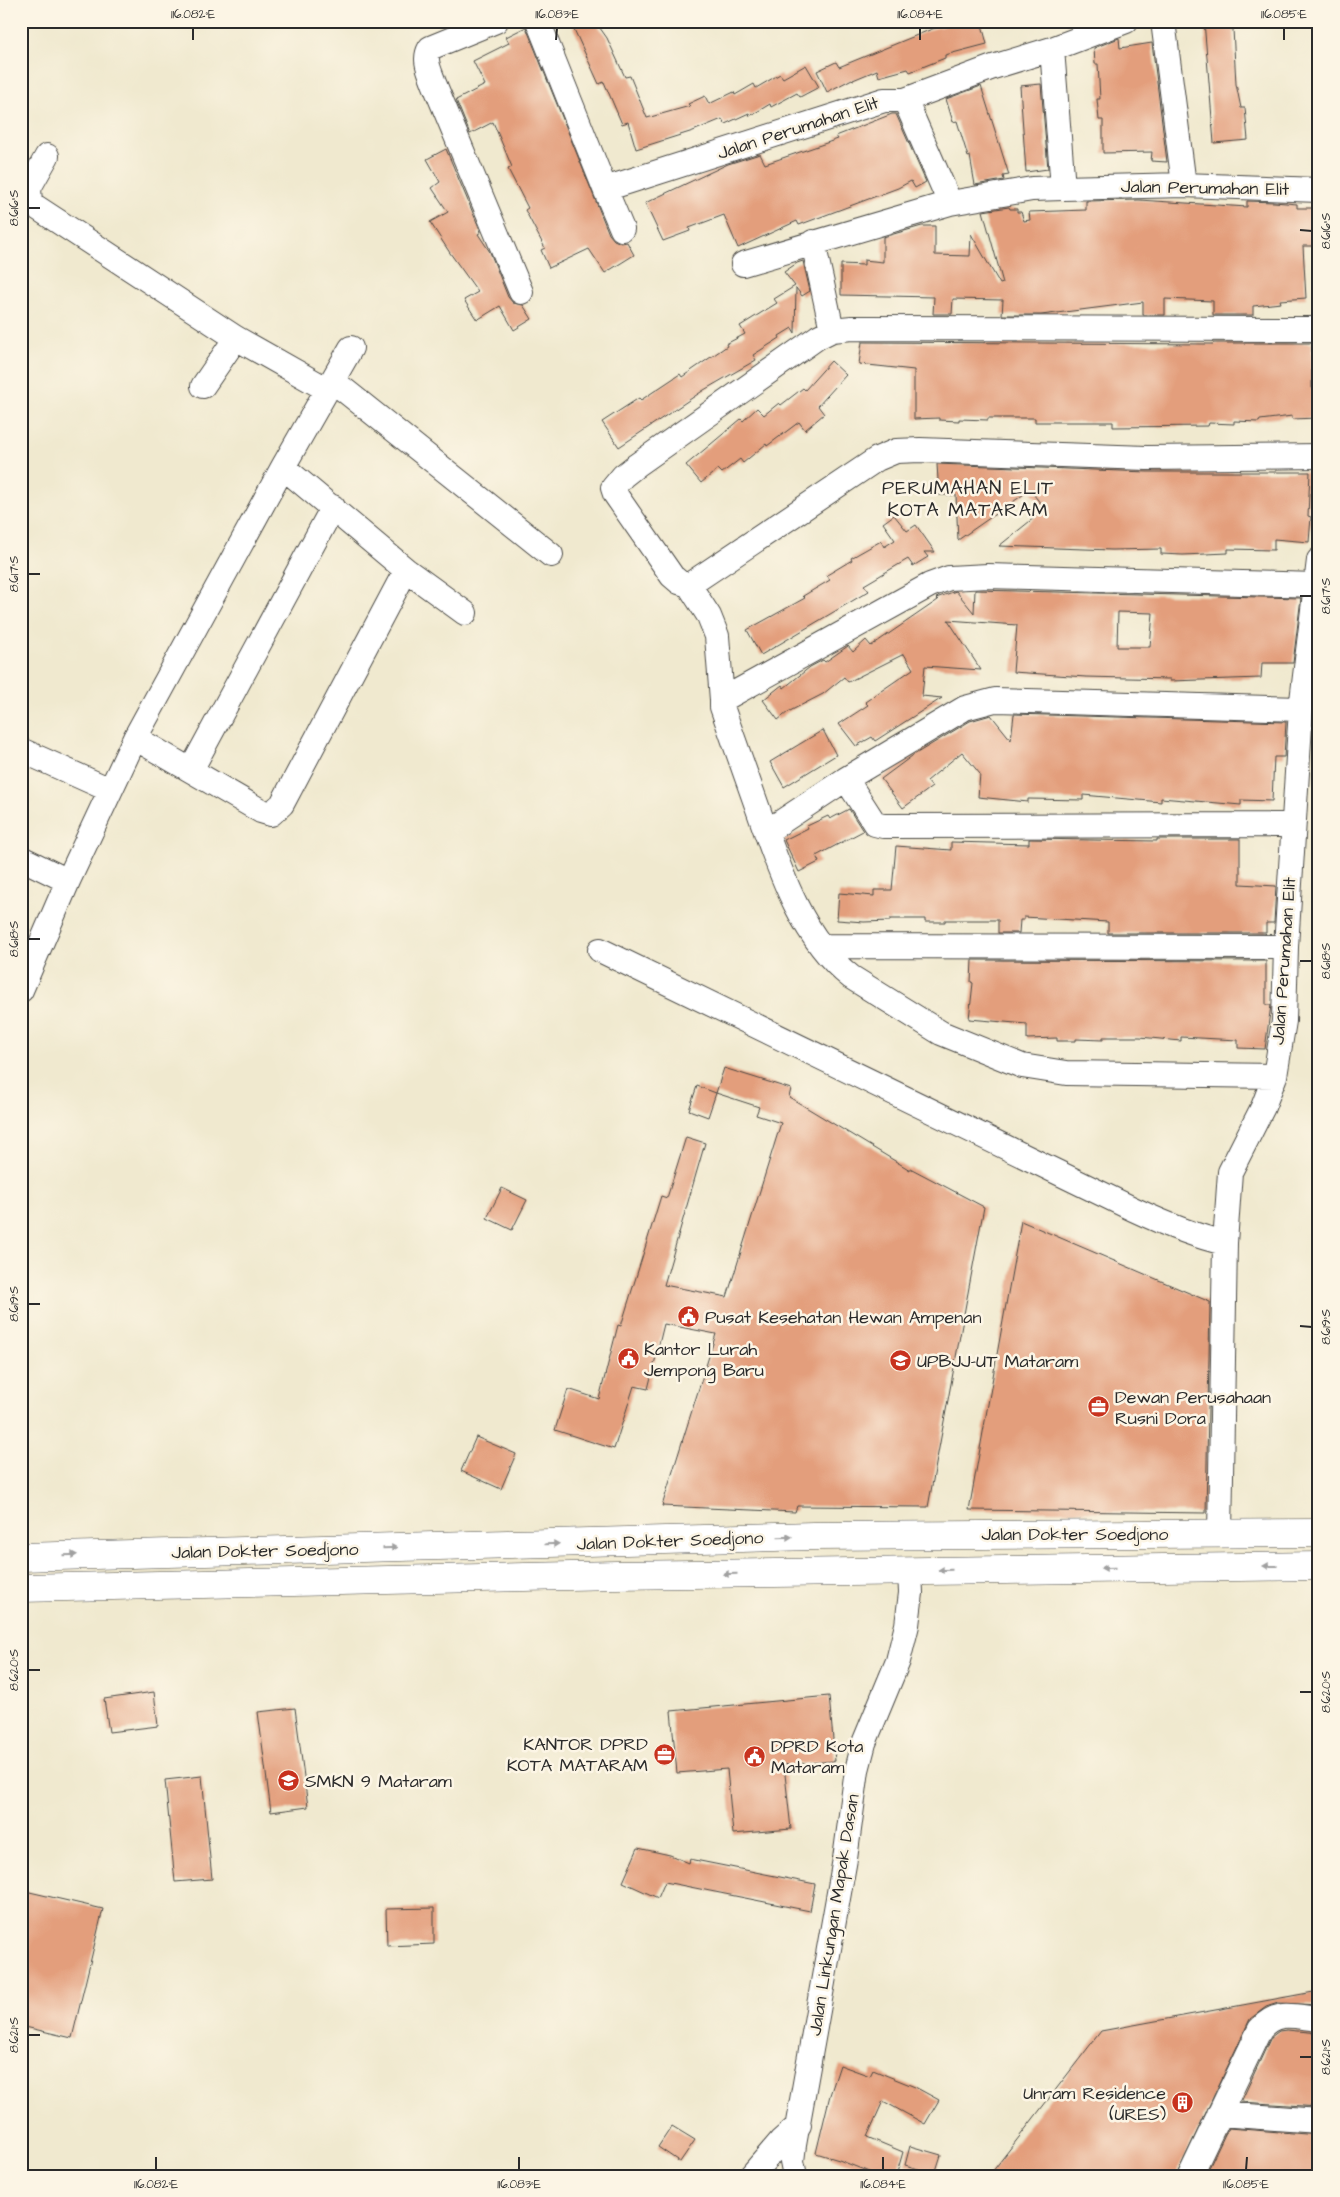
<svg xmlns="http://www.w3.org/2000/svg" width="1340" height="2197" font-family="'Architects Daughter',sans-serif">
	<style>
		.building { fill: #e39e7c; fill-rule: evenodd }
		.lines { fill: none; stroke-linecap: round; stroke-linejoin: round }
		.minor-casing { stroke: #494844; stroke-width: 26 }
		.trunk-casing { stroke: #494844; stroke-width: 29 }
		.minor { stroke: #fff; stroke-width: 24 }
		.trunk { stroke: #fff; stroke-width: 28 }
		.oneway { fill: #a0a0a0 }
		.ticks { fill: none; stroke: #2b2b2b; stroke-width: 2 }
		.labels { text-anchor: middle; dominant-baseline: central; stroke-width: 5; stroke-linejoin: round; paint-order: stroke }
		.street-label { font-size: 18px; fill: #2b2b2b; stroke: #fcf5e5 }
		.poi-label { font-size: 18px; fill: #2b2b2b; stroke: #fcf5e5; text-anchor: start }
		.neighbourhood-label { font-size: 19px; letter-spacing: 1px; fill: #2b2b2b; stroke: #fcf5e5 }
		.neatline { fill: none; stroke: #2b2b2b; stroke-width: 2 }
		.ticks-label { font-size: 12px; text-anchor: middle; fill: #2b2b2b }
	</style>
	<rect width="100%" height="100%" fill="#fcf5e5"/>
	<filter id="ink" filterUnits="userSpaceOnUse"><feTurbulence type="fractalNoise" baseFrequency=".02" numOctaves="2"/><feDisplacementMap in="SourceGraphic" scale="10" xChannelSelector="R" yChannelSelector="G"/><feConvolveMatrix kernelMatrix="1 2 1 2 8 2 1 2 1" color-interpolation-filters="sRGB"/></filter>
	<filter id="wash" filterUnits="userSpaceOnUse"><feTurbulence type="fractalNoise" baseFrequency=".0096" numOctaves="4" result="noise"/><feDisplacementMap in="SourceGraphic" scale="20" xChannelSelector="R" yChannelSelector="G"/><feGaussianBlur stdDeviation="1.12" result="paint"/><feColorMatrix in="noise" values="0 0 0 0 0 0 0 0 0 0 0 0 0 0 0 0 0 1.4 0 .05"/><feComposite in="paint" operator="in"/></filter>
	<g filter="url(#wash)">
		<rect width="100%" height="100%" fill="#f0e9cf"/>
		<g id="blocks">
			<path class="building" d="M 583,21 L 595,21 L 607,38 L 625,77 L 630,76 L 647,118 L 690,106 L 688,104 L 705,96 L 709,104 L 734,92 L 735,95 L 754,84 L 756,88 L 780,74 L 783,78 L 806,65 L 819,87 L 800,97 L 797,93 L 771,107 L 770,104 L 750,116 L 749,113 L 725,124 L 722,119 L 693,131 L 636,149 L 628,122 L 622,124 L 604,82 L 599,84 L 573,27 Z
				M 962,21 L 981,21 L 987,44 L 945,55 L 945,58 L 910,72 L 908,69 L 879,77 L 877,70 L 853,80 L 852,79 L 827,92 L 817,71 L 836,62 L 839,67 L 932,29 Z
				M 1204,21 L 1230,21 L 1230,29 L 1233,29 L 1236,84 L 1241,108 L 1245,108 L 1248,140 L 1214,143 Z
				M 526,27 L 609,234 L 614,240 L 621,243 L 627,242 L 634,255 L 605,273 L 589,249 L 549,268 L 541,250 L 545,248 L 525,210 L 528,208 L 508,169 L 512,167 L 493,122 L 470,134 L 456,100 L 485,85 L 473,61 L 509,43 L 506,37 Z
				M 1119,38 L 1120,48 L 1152,43 L 1167,162 L 1151,161 L 1152,152 L 1103,153 L 1103,120 L 1099,120 L 1097,99 L 1100,99 L 1098,64 L 1095,64 L 1094,48 Z
				M 1041,84 L 1048,169 L 1026,172 L 1020,86 Z
				M 981,86 L 1009,175 L 1003,176 L 1004,180 L 975,185 L 970,156 L 968,157 L 957,121 L 953,122 L 946,99 Z
				M 892,114 L 896,114 L 926,182 L 915,188 L 911,181 L 898,188 L 799,225 L 797,221 L 738,248 L 724,215 L 689,228 L 690,231 L 663,241 L 645,203 L 728,164 L 760,154 L 765,164 L 838,139 L 836,136 Z
				M 446,149 L 481,232 L 478,234 L 490,252 L 508,297 L 513,303 L 523,305 L 532,319 L 514,330 L 500,306 L 477,320 L 464,300 L 478,292 L 450,253 L 430,222 L 448,212 L 432,188 L 440,182 L 427,159 Z
				M 1139,200 L 1247,207 L 1247,201 L 1274,202 L 1297,204 L 1297,208 L 1319,208 L 1319,246 L 1303,246 L 1306,298 L 1280,300 L 1281,303 L 1253,306 L 1253,315 L 1213,315 L 1213,301 L 1165,299 L 1165,315 L 1143,315 L 1143,302 L 1041,315 L 1002,315 L 1003,300 L 953,299 L 952,314 L 933,314 L 934,297 L 841,295 L 841,264 L 864,265 L 864,260 L 883,262 L 883,237 L 922,226 L 935,226 L 935,255 L 970,256 L 971,234 L 1000,284 L 1003,283 L 983,211 L 1009,207 L 1010,209 L 1017,209 L 1017,212 L 1021,212 L 1024,221 L 1030,220 L 1029,212 L 1086,210 L 1086,201 Z
				M 803,261 L 810,291 L 802,296 L 796,288 L 795,333 L 792,328 L 779,336 L 780,338 L 753,355 L 756,360 L 704,390 L 619,447 L 602,422 L 639,398 L 641,400 L 680,374 L 682,377 L 727,346 L 726,344 L 745,334 L 740,326 L 777,303 L 774,299 L 795,286 L 784,272 L 797,263 Z
				M 862,342 L 1213,344 L 1213,343 L 1312,343 L 1312,389 L 1316,389 L 1317,418 L 1292,419 L 1292,416 L 1260,420 L 1259,422 L 1234,421 L 1234,424 L 1209,423 L 1208,426 L 1113,427 L 1113,422 L 1035,422 L 1035,418 L 988,418 L 988,420 L 959,419 L 959,421 L 939,420 L 939,418 L 914,419 L 914,370 L 859,364 Z
				M 831,361 L 846,375 L 818,406 L 824,414 L 805,430 L 799,422 L 767,446 L 766,444 L 743,463 L 740,459 L 722,473 L 718,469 L 701,483 L 686,465 L 741,419 L 743,421 L 757,408 L 764,415 L 779,403 L 781,405 L 803,388 L 805,390 Z
				M 937,464 L 1147,472 L 1310,472 L 1308,516 L 1311,517 L 1309,542 L 1274,539 L 1274,550 L 1228,549 L 1228,553 L 1183,555 L 1161,554 L 1161,549 L 1112,550 L 999,546 L 1045,509 L 1030,490 L 958,540 L 956,495 L 939,495 Z
				M 894,515 L 907,531 L 916,525 L 935,552 L 924,552 L 928,557 L 913,566 L 908,559 L 864,585 L 869,591 L 761,655 L 747,630 L 805,598 L 803,596 L 830,580 L 827,575 L 852,560 L 851,558 L 881,541 L 884,547 L 895,540 L 883,523 Z
				M 975,590 L 1301,598 L 1293,663 L 1262,663 L 1261,678 L 1170,681 L 1170,679 L 1086,677 L 1013,672 L 1017,625 L 948,620 L 981,670 L 925,666 L 922,696 L 942,698 L 875,741 L 872,737 L 856,746 L 839,724 L 868,705 L 865,702 L 913,669 L 904,654 L 848,682 L 844,677 L 823,694 L 788,712 L 778,720 L 763,700 L 782,685 L 784,688 L 810,667 L 823,660 L 825,662 L 848,646 L 853,652 L 866,640 L 871,646 L 938,600 L 936,598 L 956,591 L 974,613 ZM 1118,612 L 1153,613 L 1150,647 L 1117,647 Z
				M 1014,714 L 1286,722 L 1284,757 L 1274,757 L 1272,801 L 1241,800 L 1241,805 L 1161,798 L 1161,802 L 1083,795 L 1083,800 L 1028,799 L 1028,802 L 978,797 L 980,774 L 962,752 L 927,781 L 932,787 L 903,808 L 881,779 L 912,756 L 970,721 L 991,715 L 1011,740 Z
				M 823,730 L 836,755 L 784,787 L 770,762 Z
				M 849,809 L 863,831 L 816,856 L 819,862 L 799,872 L 784,840 L 808,828 L 807,826 L 828,816 L 830,819 Z
				M 1029,839 L 1157,841 L 1157,839 L 1240,839 L 1240,884 L 1276,886 L 1274,923 L 1266,923 L 1266,933 L 1108,933 L 1108,922 L 1024,917 L 1024,920 L 1020,920 L 1019,933 L 998,933 L 998,920 L 945,920 L 945,922 L 925,922 L 925,919 L 890,919 L 890,921 L 864,922 L 837,920 L 839,893 L 874,896 L 874,890 L 892,890 L 896,846 L 951,850 L 951,842 L 1029,844 Z
				M 972,960 L 1266,961 L 1266,1005 L 1271,1005 L 1265,1049 L 1238,1048 L 1238,1040 L 1181,1037 L 1181,1041 L 1140,1037 L 1103,1037 L 1103,1040 L 1076,1039 L 1076,1041 L 1057,1041 L 1057,1038 L 1027,1039 L 1027,1024 L 969,1019 L 973,983 L 971,982 Z
				M 724,1068 L 791,1089 L 789,1097 L 910,1170 L 910,1168 L 984,1207 L 928,1507 L 797,1506 L 795,1512 L 662,1506 L 716,1334 L 664,1324 L 648,1389 L 634,1386 L 614,1449 L 555,1430 L 568,1389 L 599,1399 L 618,1325 L 621,1326 L 661,1196 L 667,1198 L 686,1137 L 705,1143 L 664,1285 L 727,1297 L 781,1123 L 756,1115 L 759,1107 L 716,1093 Z
				M 697,1086 L 716,1093 L 708,1117 L 689,1110 Z
				M 502,1188 L 527,1200 L 512,1230 L 487,1218 Z
				M 1021,1221 L 1210,1302 L 1206,1513 L 969,1510 Z
				M 476,1437 L 516,1454 L 501,1489 L 461,1471 Z
				M 154,1692 L 158,1726 L 109,1732 L 104,1699 Z
				M 829,1696 L 835,1761 L 784,1765 L 791,1829 L 733,1834 L 727,1769 L 677,1773 L 671,1711 Z
				M 295,1708 L 308,1807 L 271,1812 L 258,1712 Z
				M 202,1776 L 212,1879 L 175,1882 L 165,1780 Z
				M 638,1848 L 670,1855 L 689,1863 L 690,1859 L 815,1884 L 810,1911 L 665,1882 L 658,1898 L 623,1882 Z
				M 21,1890 L 103,1909 L 72,2038 L 21,2026 Z
				M 434,1908 L 434,1944 L 387,1946 L 386,1909 Z
				M 1319,1991 L 1319,2005 L 1278,2003 L 1266,2007 L 1250,2019 L 1176,2176 L 989,2176 L 1101,2031 Z
				M 1287,2030 L 1319,2033 L 1319,2107 L 1241,2102 L 1271,2037 L 1279,2031 Z
				M 840,2065 L 870,2076 L 873,2070 L 915,2087 L 939,2100 L 925,2124 L 883,2101 L 867,2137 L 903,2152 L 896,2176 L 879,2176 L 839,2160 L 816,2153 L 830,2095 Z
				M 672,2126 L 695,2140 L 680,2162 L 658,2147 Z
				M 1228,2128 L 1319,2135 L 1319,2176 L 1205,2176 Z
				M 910,2146 L 941,2155 L 935,2174 L 905,2165 Z"/>
		</g>
	</g>
	<g filter="url(#ink)">
		<use href="#blocks" fill-opacity="0" stroke="#494844" stroke-width="1"/>
		<g class="lines">
			<defs>
				<path id="minor" d="M 496,21 L 430,48 C 423,60 430,71 434,83 L 521,292
					M 538,21 L 605,189 L 884,100 L 905,100 L 950,203 L 1032,189 L 1063,188 L 1184,185 L 1319,190
					M 1163,21 L 1184,185
					M 1052,49 L 1126,21
					M 905,100 L 993,67 L 1052,49 L 1063,188
					M 47,156 L 29,188 L 30,203 L 236,338 L 328,390
					M 605,189 L 622,229
					M 813,242 L 832,330
					M 743,264 L 950,203
					M 1319,329 L 852,328 L 832,330 L 818,337 L 637,465 L 623,476 L 613,488 L 615,494 L 672,576 L 679,582 L 689,585 L 877,459 L 896,451 L 920,450 L 1147,458 L 1319,456
					M 333,381 L 551,555
					M 203,386 L 236,338
					M 283,467 L 406,570 L 465,613
					M 689,585 L 709,616 L 717,636 L 722,700
					M 135,738 L 261,811 L 271,814 L 282,804 L 406,570
					M 21,750 L 110,790
					M 191,770 L 333,507
					M 846,779 L 875,824 L 883,826 L 1293,825
					M 766,832 L 846,779 L 965,708 L 995,700 L 1301,709
					M 21,858 L 68,881
					M 821,946 L 1286,947
					M 600,950 L 1133,1209 C 1163,1223 1193,1236 1225,1243
					M 21,990 L 68,881 L 135,738 L 283,467 L 351,348
					M 1275,1076 L 1066,1073 L 1022,1066 L 941,1033 L 851,977 C 801,938 778,866 758,809 C 746,775 734,741 722,707 L 722,700 L 930,585 L 949,578 L 988,576 L 1317,585
					M 1220,1534 L 1225,1243 L 1230,1172 L 1263,1107 L 1275,1076 L 1284,1021 L 1286,947 L 1301,709 L 1319,560
					M 1219,2114 L 1319,2121
					M 751,2176 L 781,2141 L 799,2125
					M 795,2176 L 792,2161 L 794,2145 L 845,1859 L 857,1770 L 864,1743 L 898,1661 L 907,1625 L 911,1593 L 910,1571
					M 1190,2176 L 1260,2029 C 1277,2009 1295,2017 1319,2019"/>
				<path id="trunk" d="M 21,1557 L 813,1536 L 1319,1533
					M 21,1588 L 616,1575 L 1319,1566"/>
			</defs>
			<use href="#minor" class="minor-casing"/>
			<use href="#trunk" class="trunk-casing"/>
			<use href="#minor" class="minor"/>
			<use href="#trunk" class="trunk"/>
		</g>
		<defs><path id="oneway-solid" d="M-6-.8H1V-3.2L6.5 0L1 3.2V.8H-6Z" transform="scale(1.25)"/></defs>
		<g class="oneway">
			<use href="#oneway-solid" transform="translate(785 1537) rotate(-2)"/>
			<use href="#oneway-solid" transform="translate(552 1544) rotate(-1)"/>
			<use href="#oneway-solid" transform="translate(390 1548) rotate(-1)"/>
			<use href="#oneway-solid" transform="translate(70 1555) rotate(-1)"/>
			<use href="#oneway-solid" transform="translate(1270 1566) rotate(180)"/>
			<use href="#oneway-solid" transform="translate(1108 1568) rotate(179)"/>
			<use href="#oneway-solid" transform="translate(945 1570) rotate(179)"/>
			<use href="#oneway-solid" transform="translate(730 1574) rotate(179)"/>
		</g>
	</g>
	<path class="ticks" d="M 193,40 L 193,28M 556,40 L 557,28M 920,40 L 920,28M 1284,40 L 1284,28M 28,208 L 40,208M 1300,230 L 1312,231M 28,574 L 40,574M 1300,596 L 1312,596M 28,939 L 40,939M 1300,961 L 1312,961M 28,1304 L 40,1304M 1300,1326 L 1312,1327M 28,1670 L 40,1670M 1300,1692 L 1312,1692M 28,2035 L 40,2035M 1300,2057 L 1312,2057M 156,2170 L 156,2157M 519,2170 L 519,2157M 883,2170 L 883,2157M 1246,2170 L 1247,2157"/>
	<defs>
		<symbol id="civic-disc" viewBox="-11 -11 22 22"><circle r="9.5" fill="#c8321e" stroke="#fcf5e5"/><path d="M-.6-6.5H3V-4.5H.6V-3L4-1V1h2V6H-6V1h2V-1L-.6-3ZM-1.2 2.5V6h2.4V2.5Z" fill="#fff"/></symbol>
		<symbol id="university-disc" viewBox="-11 -11 22 22"><circle r="9.5" fill="#c8321e" stroke="#fcf5e5"/><path d="M0-5L7-2L0 1L-7-2ZM-4 1L0 2.5L4 1V4Q0 6-4 4Z" fill="#fff"/></symbol>
		<symbol id="office-disc" viewBox="-11 -11 22 22"><circle r="9.5" fill="#c8321e" stroke="#fcf5e5"/><path d="M-6-3h4V-5.5h4V-3h4V5H-6ZM-1-4.5V-3h2v-1.5ZM-6 0V1H6V0Z" fill="#fff"/></symbol>
		<symbol id="school-disc" viewBox="-11 -11 22 22"><circle r="9.5" fill="#c8321e" stroke="#fcf5e5"/><path d="M0-5L7-2L0 1L-7-2ZM-4 1L0 2.5L4 1V4Q0 6-4 4Z" fill="#fff"/></symbol>
		<symbol id="building-disc" viewBox="-11 -11 22 22"><circle r="9.5" fill="#c8321e" stroke="#fcf5e5"/><path d="M-4-6H4V6H1V3H-1V6H-4ZM-2.5-4.3h1.7v1.8h-1.7ZM.8-4.3h1.7v1.8H.8ZM-2.5-1h1.7V.8h-1.7ZM.8-1h1.7V.8H.8Z" fill="#fff"/></symbol>
	</defs>
	<g fill-rule="evenodd">
		<use href="#civic-disc" x="676" y="1304" width="25" height="25"/>
		<use href="#civic-disc" x="616" y="1346" width="25" height="25"/>
		<use href="#university-disc" x="888" y="1348" width="25" height="25"/>
		<use href="#office-disc" x="1086" y="1394" width="25" height="25"/>
		<use href="#office-disc" x="652" y="1742" width="25" height="25"/>
		<use href="#civic-disc" x="742" y="1744" width="25" height="25"/>
		<use href="#school-disc" x="276" y="1768" width="25" height="25"/>
		<use href="#building-disc" x="1170" y="2090" width="25" height="25"/>
	</g>
	<g class="labels">
		<g class="street-label">
			<text transform="translate(798 128) rotate(-18)">Jalan Perumahan Elit</text>
			<text transform="translate(1205 188) rotate(1)">Jalan Perumahan Elit</text>
			<text transform="translate(1284 961) rotate(-86)">Jalan Perumahan Elit</text>
			<text x="1075" y="1534">Jalan Dokter Soedjono</text>
			<text transform="translate(670 1541) rotate(-2)">Jalan Dokter Soedjono</text>
			<text transform="translate(265 1551) rotate(-1)">Jalan Dokter Soedjono</text>
			<text transform="translate(834 1915) rotate(-81)">Jalan Linkungan Mapak Dasan</text>
		</g>
		<g class="poi-label">
			<text x="705" y="1317">Pusat Kesehatan Hewan Ampenan</text>
			<text x="644" y="1349">Kantor Lurah<tspan x="644" dy="21">Jempong Baru</tspan></text>
			<text x="917" y="1361">UPBJJ-UT Mataram</text>
			<text x="1115" y="1397">Dewan Perusahaan<tspan x="1115" dy="21">Rusni Dora</tspan></text>
			<text x="648" y="1744" text-anchor="end">KANTOR DPRD<tspan x="648" dy="21">KOTA MATARAM</tspan></text>
			<text x="771" y="1746">DPRD Kota<tspan x="771" dy="21">Mataram</tspan></text>
			<text x="305" y="1781">SMKN 9 Mataram</text>
			<text x="1166" y="2093" text-anchor="end">Unram Residence<tspan x="1166" dy="21">(URES)</tspan></text>
		</g>
		<g class="neighbourhood-label">
			<text x="968" y="488">PERUMAHAN ELIT<tspan x="968" dy="22">KOTA MATARAM</tspan></text>
		</g>
	</g>
	<rect width="1340" height="2197" fill="none" stroke="#fcf5e5" stroke-width="55"/>
	<rect x="28" y="28" width="1284" height="2142" class="neatline"/>
	<g class="ticks-label">
		<text x="193" y="18">116.082°E</text>
		<text x="557" y="18">116.083°E</text>
		<text x="920" y="18">116.084°E</text>
		<text x="1284" y="18">116.085°E</text>
		<text transform="translate(14 208) rotate(-90)" y="4">8.616°S</text>
		<text transform="translate(1326 231) rotate(-90)" y="4">8.616°S</text>
		<text transform="translate(14 574) rotate(-90)" y="4">8.617°S</text>
		<text transform="translate(1326 596) rotate(-90)" y="4">8.617°S</text>
		<text transform="translate(14 939) rotate(-90)" y="4">8.618°S</text>
		<text transform="translate(1326 961) rotate(-90)" y="4">8.618°S</text>
		<text transform="translate(14 1304) rotate(-90)" y="4">8.619°S</text>
		<text transform="translate(1326 1327) rotate(-90)" y="4">8.619°S</text>
		<text transform="translate(14 1670) rotate(-90)" y="4">8.620°S</text>
		<text transform="translate(1326 1692) rotate(-90)" y="4">8.620°S</text>
		<text transform="translate(14 2035) rotate(-90)" y="4">8.621°S</text>
		<text transform="translate(1326 2057) rotate(-90)" y="4">8.621°S</text>
		<text x="156" y="2188">116.082°E</text>
		<text x="519" y="2188">116.083°E</text>
		<text x="883" y="2188">116.084°E</text>
		<text x="1246" y="2188">116.085°E</text>
	</g>
</svg>
